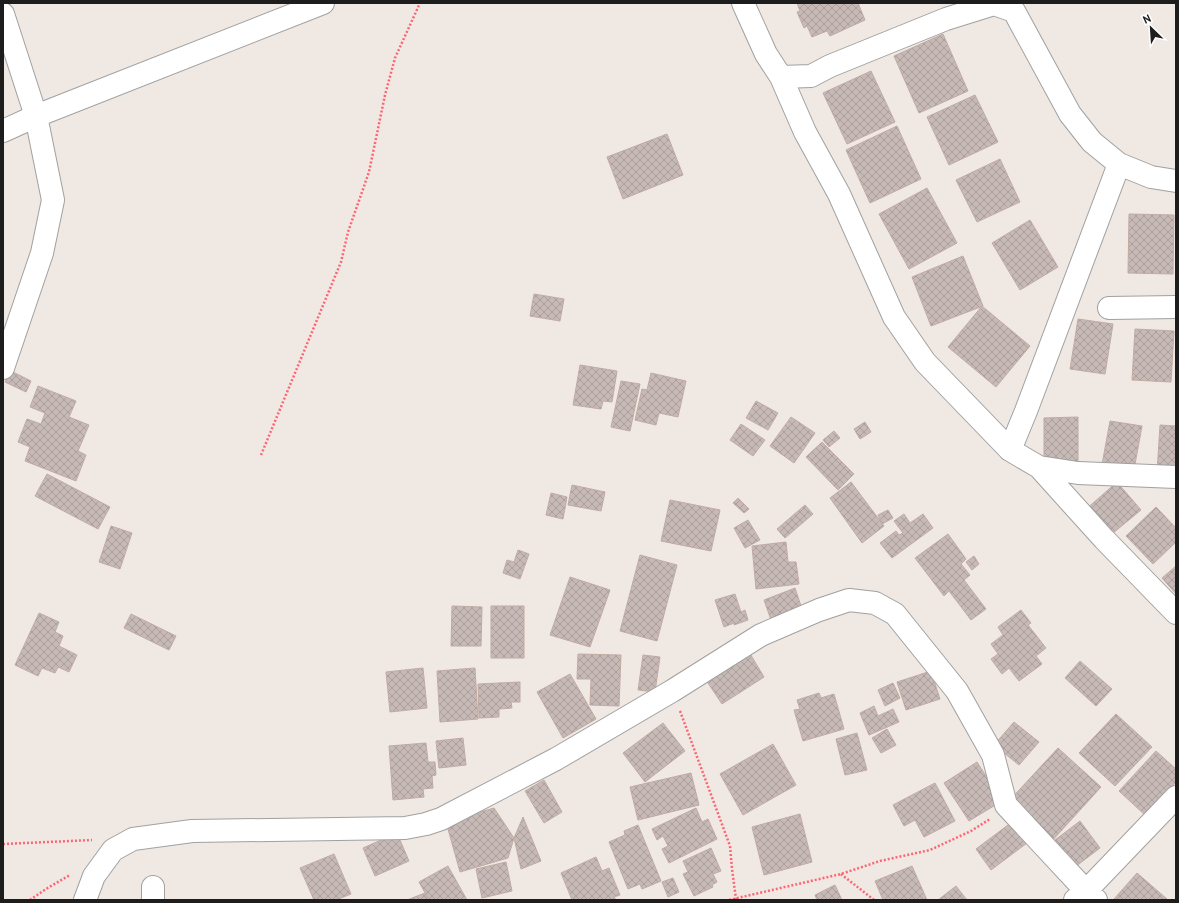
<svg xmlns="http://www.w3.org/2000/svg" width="1179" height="903" font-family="'PT Sans',sans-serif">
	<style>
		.building { fill: url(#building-cross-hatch); stroke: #c1aba4 }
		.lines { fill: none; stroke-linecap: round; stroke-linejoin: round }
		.minor-casing { stroke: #a1a1a1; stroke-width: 24 }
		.path { stroke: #ff6474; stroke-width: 2.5; stroke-dasharray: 2 2; stroke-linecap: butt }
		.minor { stroke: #fff; stroke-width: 22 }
	</style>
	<defs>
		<pattern id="building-cross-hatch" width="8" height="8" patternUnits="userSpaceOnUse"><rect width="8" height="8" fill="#c7b9b6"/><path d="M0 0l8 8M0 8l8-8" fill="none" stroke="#aa9f9c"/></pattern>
	</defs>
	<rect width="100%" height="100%" fill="#efe8e3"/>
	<path class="building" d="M 797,3 L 858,3 L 865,20 L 830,36 L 827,31 L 812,37 L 807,26 L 804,28 L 797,12 L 800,11 Z
		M 943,34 L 968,91 L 919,113 L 894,56 Z
		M 871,71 L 895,122 L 847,144 L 823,93 Z
		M 975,95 L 998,142 L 949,165 L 927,117 Z
		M 897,126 L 921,179 L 870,203 L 846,150 Z
		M 667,134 L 683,175 L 623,199 L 607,157 Z
		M 1000,159 L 1020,202 L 977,222 L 956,180 Z
		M 927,188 L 957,243 L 909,269 L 879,214 Z
		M 1129,214 L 1174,215 L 1173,274 L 1128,273 Z
		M 1030,220 L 1058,267 L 1020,290 L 992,243 Z
		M 963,256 L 983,306 L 931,326 L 912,277 Z
		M 534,294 L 564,299 L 560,321 L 530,316 Z
		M 982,306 L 1030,346 L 996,387 L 948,347 Z
		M 1078,319 L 1113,324 L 1105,374 L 1070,369 Z
		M 1135,329 L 1174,331 L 1171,382 L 1132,380 Z
		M 580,365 L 617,371 L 612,402 L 603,401 L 601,409 L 573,405 Z
		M 11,371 L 31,381 L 26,392 L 5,382 Z
		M 651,373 L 686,381 L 678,417 L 659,413 L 656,425 L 635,420 L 642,389 L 647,390 Z
		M 621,381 L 640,384 L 630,431 L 611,427 Z
		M 38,386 L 76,401 L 69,417 L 89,425 L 78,451 L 86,455 L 76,481 L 25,461 L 30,447 L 18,442 L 27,419 L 41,424 L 45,413 L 30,407 Z
		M 756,401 L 778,413 L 768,430 L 746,418 Z
		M 791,417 L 815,433 L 794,463 L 770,446 Z
		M 1078,417 L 1078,464 L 1044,464 L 1044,418 Z
		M 1110,421 L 1142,426 L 1133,475 L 1101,470 Z
		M 865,422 L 871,432 L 860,439 L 854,429 Z
		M 741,424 L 765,440 L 753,456 L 730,440 Z
		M 1160,425 L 1176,426 L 1176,474 L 1157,473 Z
		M 834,431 L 840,438 L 829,447 L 823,440 Z
		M 822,442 L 854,474 L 838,490 L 806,457 Z
		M 47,474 L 110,507 L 98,529 L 35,496 Z
		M 851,482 L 884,526 L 862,543 L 830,498 Z
		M 1117,482 L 1141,510 L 1107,538 L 1084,511 Z
		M 572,485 L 605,492 L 601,511 L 568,505 Z
		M 551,493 L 567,497 L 563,519 L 546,515 Z
		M 738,498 L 749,509 L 744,513 L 733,503 Z
		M 670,500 L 720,510 L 711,551 L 661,541 Z
		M 805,505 L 813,514 L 785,538 L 777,529 Z
		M 1156,507 L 1176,528 L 1176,542 L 1153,564 L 1126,536 Z
		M 888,510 L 893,518 L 882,524 L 878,515 Z
		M 904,514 L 910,523 L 923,514 L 933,528 L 892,558 L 880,543 L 896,531 L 899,535 L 903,533 L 894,521 Z
		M 748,520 L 760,540 L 745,548 L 734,528 Z
		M 111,526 L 132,533 L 120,569 L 99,562 Z
		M 948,534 L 966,559 L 961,564 L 970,575 L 964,580 L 986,609 L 971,620 L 949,591 L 944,596 L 915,558 Z
		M 786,542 L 788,562 L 796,562 L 799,584 L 756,589 L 752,546 Z
		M 518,550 L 529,554 L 520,579 L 503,573 L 507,560 L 514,562 Z
		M 640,555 L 677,565 L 657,641 L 620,631 Z
		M 974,556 L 979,564 L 972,570 L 966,562 Z
		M 1176,566 L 1176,594 L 1162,578 Z
		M 570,577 L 610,590 L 590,647 L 550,635 Z
		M 795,588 L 802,609 L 771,620 L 764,600 Z
		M 735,594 L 741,612 L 745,610 L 748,620 L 734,625 L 734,623 L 724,627 L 715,600 Z
		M 452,606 L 482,607 L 481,646 L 451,646 Z
		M 491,606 L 524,606 L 524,658 L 491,658 Z
		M 1021,610 L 1031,623 L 1028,625 L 1046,648 L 1036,656 L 1042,664 L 1019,681 L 1009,668 L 1002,674 L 991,659 L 998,654 L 991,644 L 1003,635 L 998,627 Z
		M 39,613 L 59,622 L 55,632 L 63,636 L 59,646 L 77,655 L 69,672 L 58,667 L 55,673 L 42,668 L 38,676 L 15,665 Z
		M 131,614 L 176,636 L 169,650 L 124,628 Z
		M 749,652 L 764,677 L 722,704 L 706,680 Z
		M 578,654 L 621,655 L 619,706 L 590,705 L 591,679 L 577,679 Z
		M 643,655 L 660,657 L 655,692 L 638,690 Z
		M 1080,661 L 1112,689 L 1096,706 L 1065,678 Z
		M 423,668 L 427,708 L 390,712 L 386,672 Z
		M 475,668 L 478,719 L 440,722 L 437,671 Z
		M 931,671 L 940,699 L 906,710 L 897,682 Z
		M 570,674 L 596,719 L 563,738 L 537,692 Z
		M 520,682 L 520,702 L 511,702 L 512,708 L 499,709 L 499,717 L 479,718 L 478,684 Z
		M 893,683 L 900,698 L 885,706 L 878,690 Z
		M 819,693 L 821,698 L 834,694 L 844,729 L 803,741 L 794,710 L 800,709 L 797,700 Z
		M 874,706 L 878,716 L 893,709 L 899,722 L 869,735 L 860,713 Z
		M 1116,714 L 1152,747 L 1115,786 L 1079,753 Z
		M 1014,722 L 1039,742 L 1019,765 L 994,745 Z
		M 663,723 L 685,751 L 645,782 L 623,753 Z
		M 887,729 L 896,745 L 881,753 L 872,738 Z
		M 857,733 L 867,770 L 845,775 L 836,739 Z
		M 463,738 L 466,765 L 439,768 L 436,741 Z
		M 426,743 L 428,762 L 435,762 L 436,775 L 432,776 L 433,788 L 423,789 L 424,797 L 393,800 L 389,746 Z
		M 773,744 L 796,785 L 743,815 L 720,774 Z
		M 1058,748 L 1101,787 L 1051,842 L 1008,802 Z
		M 1156,751 L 1176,769 L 1176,782 L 1145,815 L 1119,791 Z
		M 977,762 L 1002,801 L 969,821 L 944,783 Z
		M 691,773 L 699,805 L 638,820 L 630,787 Z
		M 544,780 L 562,812 L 544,823 L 525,791 Z
		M 935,783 L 955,821 L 924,837 L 915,820 L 904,826 L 893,805 Z
		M 494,808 L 514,838 L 508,858 L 460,872 L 446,822 Z
		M 696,808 L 702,822 L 708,819 L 717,839 L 669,863 L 662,849 L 668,846 L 663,836 L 657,840 L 652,829 Z
		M 800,814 L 812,862 L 764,875 L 752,827 Z
		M 523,817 L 541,861 L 521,869 L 514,838 Z
		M 1080,821 L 1100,848 L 1075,867 L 1055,840 Z
		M 1012,822 L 1027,843 L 991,870 L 976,849 Z
		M 638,825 L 661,881 L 642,889 L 640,884 L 628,889 L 609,842 L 625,835 L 624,831 Z
		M 397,833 L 409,861 L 375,876 L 363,848 Z
		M 711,848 L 721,871 L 713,874 L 717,882 L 712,885 L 713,887 L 694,896 L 683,874 L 688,872 L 683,861 Z
		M 334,854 L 351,894 L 336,900 L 314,900 L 300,868 Z
		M 596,857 L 602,871 L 609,868 L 620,895 L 614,897 L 616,900 L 572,900 L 561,873 Z
		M 506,862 L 512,891 L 482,898 L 476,869 Z
		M 448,866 L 467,900 L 429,900 L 419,882 Z
		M 912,866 L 927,900 L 883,900 L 875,881 Z
		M 1137,873 L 1167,899 L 1166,900 L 1116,900 L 1114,899 Z
		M 673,878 L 679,892 L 668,897 L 662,882 Z
		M 835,885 L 842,900 L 817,900 L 815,895 Z
		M 956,886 L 967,900 L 938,900 Z
		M 425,893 L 428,900 L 407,900 Z"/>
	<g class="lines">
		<defs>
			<path id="minor" d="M 743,3 L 766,54 L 781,77 L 811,76 L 830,66 L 946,19 L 994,4 L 1014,11 L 1070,114 L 1092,142 L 1119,164 L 1151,177 L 1176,181
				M 3,14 L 36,116 L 53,200 L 42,253 L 3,368
				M 781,77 L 805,132 L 839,194 L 894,317 L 925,362 L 1010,450 L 1039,467 L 1078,473 L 1176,477
				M 3,131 L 36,116 L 323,3
				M 1109,308 L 1176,307
				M 1010,450 L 1026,411 L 1119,164
				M 1039,467 L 1104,539 L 1176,613
				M 153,887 L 153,900
				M 85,900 L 94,876 L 113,850 L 133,839 L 192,831 L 405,828 L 426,824 L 441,819 L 556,759 L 672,691 L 761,635 L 819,610 L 849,600 L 875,603 L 895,614 L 957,691 L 993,755 L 1006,805 L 1086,891 L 1096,900
				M 1075,900 L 1086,891 L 1176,797"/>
		</defs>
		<use href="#minor" class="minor-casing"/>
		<path class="path" d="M 261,455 L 341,262 L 348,232 L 369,172 L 385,95 L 395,58 L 420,3
			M 680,711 L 730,846 L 732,869 L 736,899
			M 3,844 L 92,840
			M 841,874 L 874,900
			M 30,900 L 46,889 L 70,875
			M 729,900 L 841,874 L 880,861 L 930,850 L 971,831 L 990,819"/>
		<use href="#minor" class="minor"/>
	</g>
	<rect width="1179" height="903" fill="none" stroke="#1d1d1d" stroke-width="8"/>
	<g transform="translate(1151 28) rotate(335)" stroke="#ffffff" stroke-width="3" paint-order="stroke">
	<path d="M0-3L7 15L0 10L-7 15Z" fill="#1d1d1d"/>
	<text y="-6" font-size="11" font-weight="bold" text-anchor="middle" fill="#1d1d1d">N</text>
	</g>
</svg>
